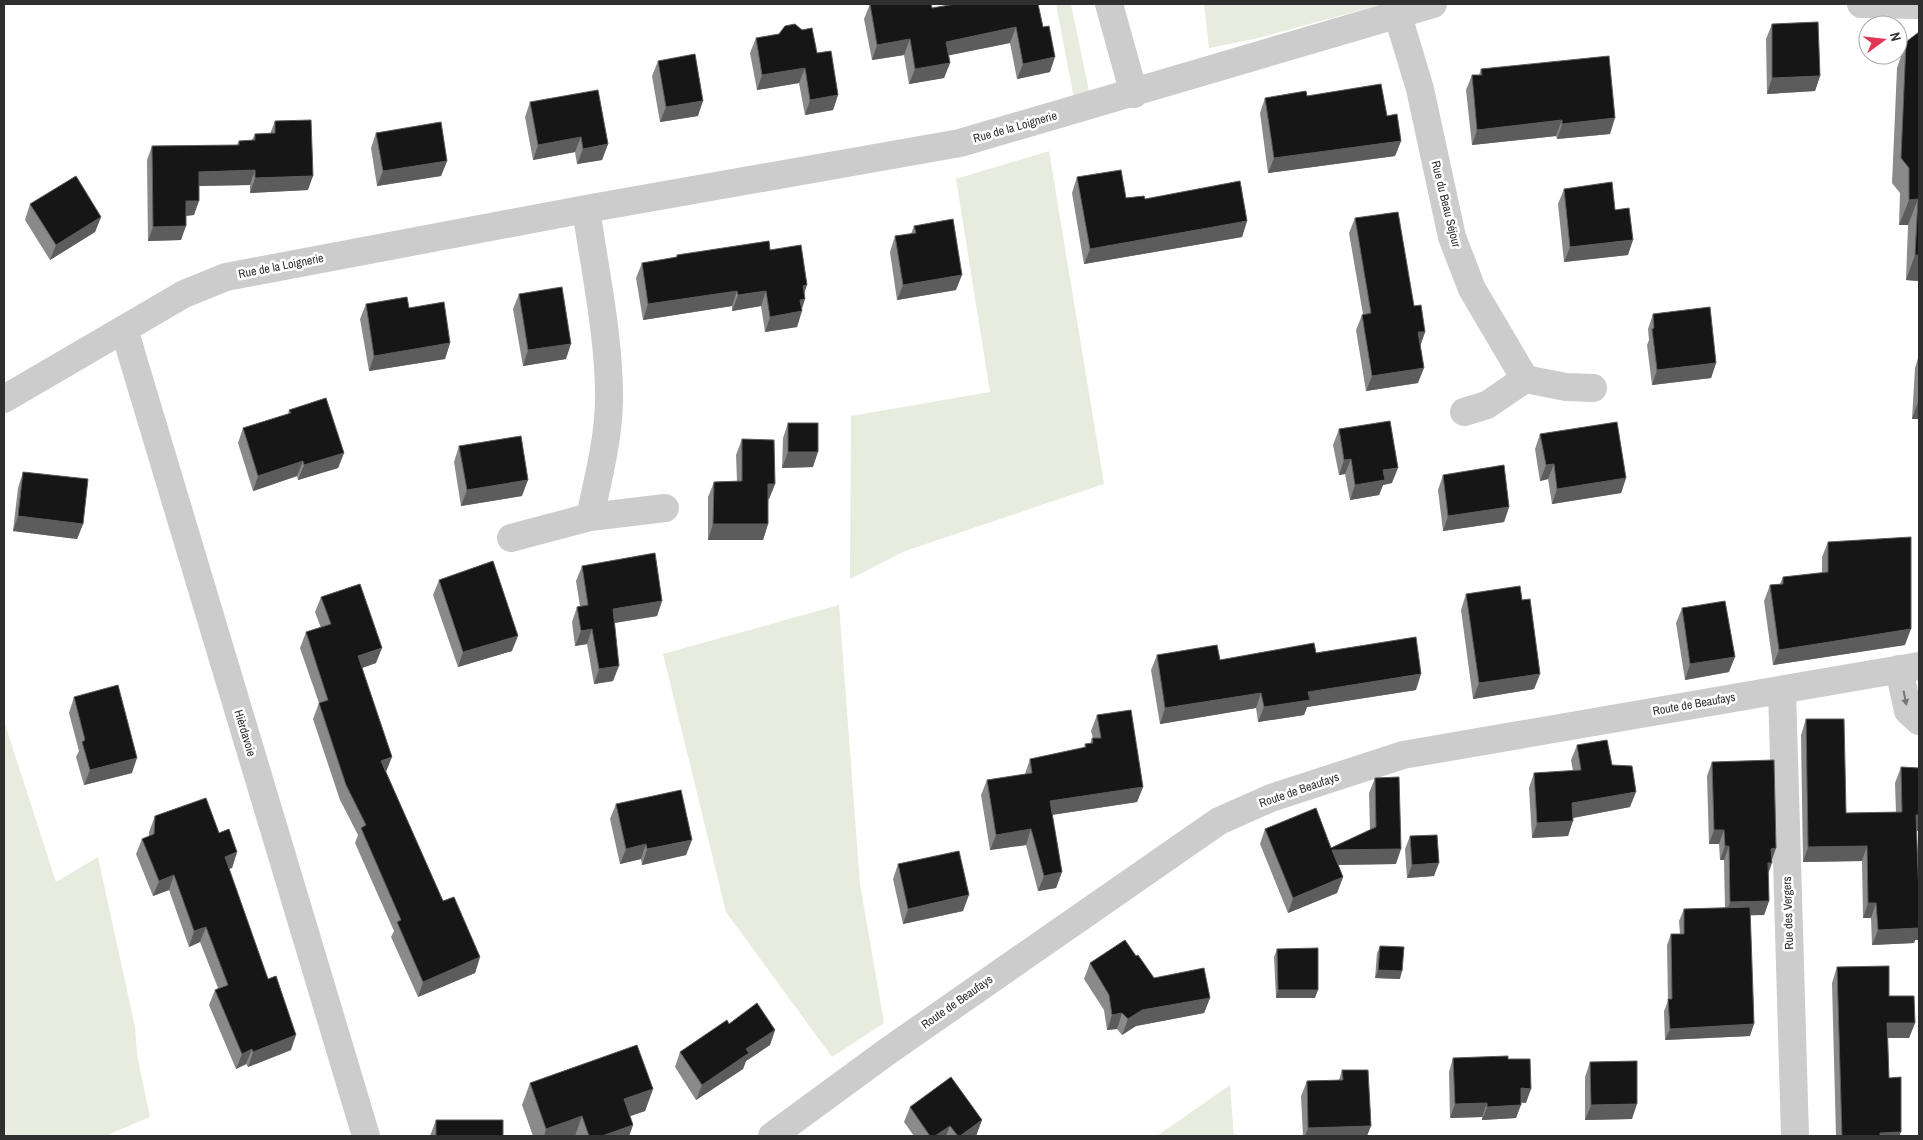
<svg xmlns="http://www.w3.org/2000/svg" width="1923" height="1140" font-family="'Archivo Narrow',sans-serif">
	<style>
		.green { fill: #e7ecde }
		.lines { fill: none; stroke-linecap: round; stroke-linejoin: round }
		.minor { stroke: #ccc; stroke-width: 28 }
		.wall { fill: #8a8a8a }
		.shaded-wall { fill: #5c5c5c }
		.building { fill: #161616; stroke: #5c5c5c }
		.oneway { fill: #767676 }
		.labels { text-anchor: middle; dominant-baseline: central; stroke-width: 5; stroke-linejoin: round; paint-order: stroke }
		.street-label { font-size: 12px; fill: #2f2f2f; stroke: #fff }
	</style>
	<rect width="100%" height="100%" fill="#fff"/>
	<path class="green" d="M 1056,4 L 1071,4 L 1089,91 L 1074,99 Z
		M 1204,4 L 1384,4 L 1254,39 L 1209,48 Z
		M 1049,151 L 1104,484 L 905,551 L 850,579 L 851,416 L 990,392 L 956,179 Z
		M 839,605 L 860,884 L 884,1023 L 832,1057 L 726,912 L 663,654 Z
		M 4,721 L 56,882 L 98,857 L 135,1027 L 137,1055 L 150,1117 L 105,1136 L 4,1136 Z
		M 1230,1085 L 1234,1136 L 1157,1136 Z"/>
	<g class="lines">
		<path class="minor" d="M 1109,4 L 1134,94
			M 1861,4 L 1919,5
			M 1398,16 L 1420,89 L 1452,237 L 1472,289 L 1525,379
			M 586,209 C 595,271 610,340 609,403 C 608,441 598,479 590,517
			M 124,329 L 366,1136
			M 4,399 L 184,294 L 226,277 L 586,209 L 960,143 L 1433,4
			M 1464,412 L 1487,405 L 1525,379 L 1566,387 L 1593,388
			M 511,538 L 590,517 L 665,508
			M 1899,669 L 1908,711 L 1919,721
			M 1782,690 L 1795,1136
			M 772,1136 L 888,1051 L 1219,821 L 1271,798 L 1403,755 L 1919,666"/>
	</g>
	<path class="wall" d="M 870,4 L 932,8 L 1038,4 L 1050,72 L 1017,79 L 1010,43 L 949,55 L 950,63 L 944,78 L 909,84 L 904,55 L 872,60 L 864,19 Z
		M 1772,24 L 1820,76 L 1815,91 L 1767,94 L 1766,39 Z
		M 1919,32 L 1919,281 L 1906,280 L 1908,225 L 1899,225 L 1900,193 L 1892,183 L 1897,68 L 1906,42 Z
		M 756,38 L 817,53 L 838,95 L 833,110 L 805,115 L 799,83 L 757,90 L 750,53 Z
		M 658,61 L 698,116 L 660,122 L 652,76 Z
		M 1481,69 L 1610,134 L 1557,139 L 1556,136 L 1472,145 L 1466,90 L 1472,75 L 1479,75 Z
		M 1307,96 L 1387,116 L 1401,141 L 1395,156 L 1268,173 L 1260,113 L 1265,98 Z
		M 530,102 L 608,144 L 602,160 L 577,164 L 575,152 L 533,160 L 525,117 Z
		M 275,121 L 308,190 L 250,193 L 250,185 L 199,186 L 194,215 L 186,216 L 181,240 L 148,241 L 147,160 L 152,146 L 237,145 L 239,141 L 252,140 L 255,134 L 270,134 Z
		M 376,133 L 447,161 L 441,176 L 377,186 L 371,148 Z
		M 1077,177 L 1126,198 L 1145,199 L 1247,221 L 1242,237 L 1084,264 L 1072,193 Z
		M 1564,189 L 1628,255 L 1564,262 L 1558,204 Z
		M 30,204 L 101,217 L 95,232 L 50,260 L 25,220 Z
		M 1355,218 L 1414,306 L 1425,332 L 1420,345 L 1418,383 L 1366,391 L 1356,330 L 1362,315 L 1363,314 L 1349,233 Z
		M 914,226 L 956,290 L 897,300 L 890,252 L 895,236 L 911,234 Z
		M 770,250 L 804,293 L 802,308 L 797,327 L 765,332 L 761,306 L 732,311 L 732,306 L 643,320 L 636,278 L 642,263 L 676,258 L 677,255 Z
		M 519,294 L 566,359 L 523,366 L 513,309 Z
		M 366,304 L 409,308 L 450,343 L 445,359 L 369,371 L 360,319 Z
		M 1653,314 L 1716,363 L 1711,378 L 1652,385 L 1647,345 L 1649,340 L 1648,329 Z
		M 1919,355 L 1919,419 L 1912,419 L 1915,368 Z
		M 289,410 L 344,453 L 338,468 L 298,480 L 297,476 L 253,491 L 238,443 L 243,428 L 288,414 Z
		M 788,423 L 813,467 L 782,468 L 783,438 Z
		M 1339,429 L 1392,483 L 1383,485 L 1379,495 L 1350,500 L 1345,474 L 1339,475 L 1333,445 Z
		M 1540,434 L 1626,478 L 1621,493 L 1552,504 L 1548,479 L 1540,481 L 1535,449 Z
		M 742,439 L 775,484 L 769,499 L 768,499 L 768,524 L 763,540 L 708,540 L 708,497 L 714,482 L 737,481 L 736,455 Z
		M 459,446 L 522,496 L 461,506 L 454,462 Z
		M 23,472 L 83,524 L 77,539 L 13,531 L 18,488 Z
		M 1443,475 L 1509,507 L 1504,522 L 1443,531 L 1438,490 Z
		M 1828,542 L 1905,645 L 1773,665 L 1764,601 L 1770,585 L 1780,584 L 1783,577 L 1822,573 L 1822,557 Z
		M 582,566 L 662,601 L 657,616 L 614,623 L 613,681 L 594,684 L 587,644 L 575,646 L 572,622 L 577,607 L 580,606 L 576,581 Z
		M 439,580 L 512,651 L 458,667 L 433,595 Z
		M 1466,594 L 1522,600 L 1540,674 L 1534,689 L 1473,699 L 1461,610 Z
		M 321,597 L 376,663 L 362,668 L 386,772 L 443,901 L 480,957 L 475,973 L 418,997 L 391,937 L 394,931 L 355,843 L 358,835 L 340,800 L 313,719 L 319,703 L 300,648 L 306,632 L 321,628 L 315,612 Z
		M 1682,608 L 1729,672 L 1685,680 L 1676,623 Z
		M 1316,653 L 1416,690 L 1307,707 L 1304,715 L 1258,722 L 1256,708 L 1160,724 L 1151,670 L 1157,655 L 1220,660 Z
		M 74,697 L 132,773 L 84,785 L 76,757 L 79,751 L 69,713 Z
		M 1097,715 L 1143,787 L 1137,802 L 1052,815 L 1062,872 L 1056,888 L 1038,891 L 1026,845 L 990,850 L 981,795 L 987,780 L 1025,774 L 1030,759 L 1084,748 L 1085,744 L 1090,744 L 1092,738 L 1093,738 L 1091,731 Z
		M 1806,719 L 1846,813 L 1896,812 L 1895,783 L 1901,767 L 1919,768 L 1919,831 L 1916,831 L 1919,897 L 1919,940 L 1915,940 L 1914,943 L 1872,945 L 1871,918 L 1863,918 L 1862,861 L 1803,862 L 1801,735 Z
		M 1577,745 L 1612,765 L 1630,807 L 1573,818 L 1568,836 L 1532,838 L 1529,788 L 1534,773 L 1573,771 L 1571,760 Z
		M 1712,762 L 1776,848 L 1768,872 L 1769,901 L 1764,915 L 1750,915 L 1750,1036 L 1665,1040 L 1664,1011 L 1668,1001 L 1667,945 L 1671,934 L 1680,934 L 1679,921 L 1684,909 L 1725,908 L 1724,860 L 1720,860 L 1719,844 L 1709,844 L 1707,776 Z
		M 1375,778 L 1396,864 L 1338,865 L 1343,877 L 1337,893 L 1288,913 L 1260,844 L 1265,829 L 1331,848 L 1370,830 L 1369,793 Z
		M 616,804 L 686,855 L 642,865 L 641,859 L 620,864 L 610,819 Z
		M 155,816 L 219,833 L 237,852 L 232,868 L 229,869 L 291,1050 L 248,1067 L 246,1064 L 236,1069 L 209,1005 L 215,990 L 218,988 L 200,942 L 189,947 L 169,890 L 153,896 L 136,854 L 142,839 L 149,836 L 149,832 Z
		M 1410,836 L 1434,876 L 1407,878 L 1405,849 Z
		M 898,864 L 963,911 L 903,924 L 893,879 Z
		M 1380,946 L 1400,979 L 1375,978 L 1377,953 Z
		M 1277,949 L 1315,998 L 1276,998 L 1274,957 Z
		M 1136,956 L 1154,978 L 1210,998 L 1204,1013 L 1136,1026 L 1122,1035 L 1117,1029 L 1107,1030 L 1104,1010 L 1084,979 L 1090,963 Z
		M 1837,967 L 1889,996 L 1915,1023 L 1909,1038 L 1888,1038 L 1889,1078 L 1901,1132 L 1899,1136 L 1836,1136 L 1832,983 Z
		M 729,1024 L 775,1030 L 770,1045 L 746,1061 L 743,1069 L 696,1100 L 675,1067 L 680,1052 Z
		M 1453,1058 L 1508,1059 L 1526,1103 L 1521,1102 L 1516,1118 L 1482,1120 L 1482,1117 L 1450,1118 L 1449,1072 Z
		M 1590,1062 L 1632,1119 L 1585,1120 L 1585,1077 Z
		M 1342,1070 L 1367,1136 L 1303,1136 L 1301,1096 L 1307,1081 L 1339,1080 Z
		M 530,1083 L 653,1089 L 645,1111 L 630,1116 L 633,1125 L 629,1136 L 533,1136 L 522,1105 Z
		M 910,1107 L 982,1120 L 976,1136 L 914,1136 L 904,1122 Z
		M 436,1120 L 503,1136 L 430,1136 Z"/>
	<path class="shaded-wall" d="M 1016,27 L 1010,43 L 941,57 L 946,42 Z
		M 910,39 L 904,55 L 872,60 L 877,45 Z
		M 1055,57 L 1050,72 L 1017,79 L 1023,64 Z
		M 950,63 L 944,78 L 909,84 L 915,69 Z
		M 805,68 L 799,83 L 757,90 L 762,75 Z
		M 1820,76 L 1815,91 L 1767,94 L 1772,78 Z
		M 838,95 L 833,110 L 805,115 L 810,100 Z
		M 703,101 L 698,116 L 660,122 L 666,107 Z
		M 1615,118 L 1610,134 L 1557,139 L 1562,124 Z
		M 1562,120 L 1556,136 L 1472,145 L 1477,130 Z
		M 581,137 L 575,152 L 533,160 L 538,145 Z
		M 1401,141 L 1395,156 L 1268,173 L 1274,158 Z
		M 608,144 L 602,160 L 577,164 L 583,149 Z
		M 447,161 L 441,176 L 377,186 L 383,171 Z
		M 255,170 L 250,185 L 194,186 L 199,172 Z
		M 313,176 L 308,190 L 250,193 L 255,178 Z
		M 1918,199 L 1908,225 L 1899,225 L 1909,200 Z
		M 186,201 L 199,201 L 194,215 L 181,216 Z
		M 101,217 L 95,232 L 50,260 L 56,245 Z
		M 1247,221 L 1242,237 L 1084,264 L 1090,249 Z
		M 186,226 L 181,240 L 148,241 L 153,227 Z
		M 1633,240 L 1628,255 L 1564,262 L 1570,247 Z
		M 1915,255 L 1919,255 L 1919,281 L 1906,280 Z
		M 962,275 L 956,290 L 897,300 L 903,285 Z
		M 807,285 L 802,300 L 805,299 L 801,312 L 802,311 L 797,327 L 765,332 L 770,317 L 803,286 Z
		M 737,291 L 732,306 L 643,320 L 648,304 Z
		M 766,291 L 761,306 L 732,311 L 738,295 Z
		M 1418,332 L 1425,332 L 1420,347 Z
		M 450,343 L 445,359 L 369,371 L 374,356 Z
		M 571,344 L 566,359 L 523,366 L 528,350 Z
		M 1716,363 L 1711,378 L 1652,385 L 1657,370 Z
		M 1424,368 L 1418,383 L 1366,391 L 1372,376 Z
		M 1919,399 L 1919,419 L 1912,419 Z
		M 788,452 L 818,452 L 813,467 L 782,468 Z
		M 344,453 L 338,468 L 298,480 L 304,465 Z
		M 1351,459 L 1345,474 L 1339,475 L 1344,460 Z
		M 303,461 L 297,476 L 253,491 L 258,476 Z
		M 1554,464 L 1548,479 L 1540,481 L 1546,465 Z
		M 1398,468 L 1392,483 L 1383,485 L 1379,495 L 1350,500 L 1355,485 L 1383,470 Z
		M 1626,478 L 1621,493 L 1552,504 L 1557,489 Z
		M 528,480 L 522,496 L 461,506 L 467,490 Z
		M 768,484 L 775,484 L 769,499 L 762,500 Z
		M 1509,507 L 1504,522 L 1443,531 L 1448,516 Z
		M 18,516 L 83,524 L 77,539 L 13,531 Z
		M 713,524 L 768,524 L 763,540 L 708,540 Z
		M 662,601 L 657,616 L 608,624 L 613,609 Z
		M 592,629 L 587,644 L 575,646 L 581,631 Z
		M 1911,629 L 1905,645 L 1773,665 L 1779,650 Z
		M 518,636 L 512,651 L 458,667 L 463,652 Z
		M 382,648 L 376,663 L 353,671 L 358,656 Z
		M 1735,657 L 1729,672 L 1685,680 L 1690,664 Z
		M 619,666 L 613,681 L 594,684 L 599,669 Z
		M 1421,674 L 1416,690 L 1307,707 L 1304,715 L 1258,722 L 1264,707 L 1308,692 Z
		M 1540,674 L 1534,689 L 1473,699 L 1479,683 Z
		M 1261,693 L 1256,708 L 1160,724 L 1165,708 Z
		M 392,757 L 386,772 L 381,761 Z
		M 137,758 L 132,773 L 84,785 L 90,770 Z
		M 1143,787 L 1137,802 L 1044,816 L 1050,801 Z
		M 1636,792 L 1630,807 L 1567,819 L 1572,803 Z
		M 1916,815 L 1919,815 L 1919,831 L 1910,831 Z
		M 1573,821 L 1568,836 L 1532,838 L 1537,823 Z
		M 1031,829 L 1026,845 L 990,850 L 996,835 Z
		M 1714,830 L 1724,830 L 1719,844 L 1709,844 Z
		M 692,840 L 686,855 L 642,865 L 647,849 Z
		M 646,844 L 641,859 L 620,864 L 626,849 Z
		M 1725,846 L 1729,846 L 1724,860 L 1720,860 Z
		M 1867,846 L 1862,861 L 1803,862 L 1808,847 Z
		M 1776,848 L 1771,862 L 1771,849 Z
		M 1401,849 L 1396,864 L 1327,865 L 1332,850 Z
		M 237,852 L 232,868 L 219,872 L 225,857 Z
		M 1439,863 L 1434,876 L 1407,878 L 1412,865 Z
		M 1768,863 L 1772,863 L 1767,877 Z
		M 1062,872 L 1056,888 L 1038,891 L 1044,876 Z
		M 174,875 L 169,890 L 153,896 L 159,881 Z
		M 1343,877 L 1337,893 L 1288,913 L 1293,898 Z
		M 969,895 L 963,911 L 903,924 L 908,909 Z
		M 1769,901 L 1764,915 L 1725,916 L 1730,902 Z
		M 1868,903 L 1876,903 L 1871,918 L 1863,918 Z
		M 206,927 L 200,942 L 189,947 L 194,931 Z
		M 1919,928 L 1919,940 L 1915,940 L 1914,943 L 1872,945 L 1878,930 Z
		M 480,957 L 475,973 L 418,997 L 423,982 Z
		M 1378,970 L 1402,971 L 1400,979 L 1375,978 Z
		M 1278,990 L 1318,990 L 1315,998 L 1276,998 Z
		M 1210,998 L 1204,1013 L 1136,1026 L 1122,1035 L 1128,1019 L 1142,1010 Z
		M 1122,1013 L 1117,1029 L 1107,1030 L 1112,1015 Z
		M 1887,1023 L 1915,1023 L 1909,1038 L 1882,1038 Z
		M 1754,1024 L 1750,1036 L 1665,1040 L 1670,1029 Z
		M 775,1030 L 770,1045 L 746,1061 L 743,1069 L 696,1100 L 702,1085 L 746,1049 Z
		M 296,1035 L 291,1050 L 248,1067 L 253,1052 Z
		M 252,1049 L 246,1064 L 236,1069 L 242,1054 Z
		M 1521,1088 L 1531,1089 L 1526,1103 L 1516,1102 Z
		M 653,1089 L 645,1111 L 616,1121 L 624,1099 Z
		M 1487,1103 L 1482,1117 L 1450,1118 L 1455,1104 Z
		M 1637,1104 L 1632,1119 L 1585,1120 L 1591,1105 Z
		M 1521,1105 L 1516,1118 L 1482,1120 L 1487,1107 Z
		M 582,1116 L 575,1136 L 544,1136 L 546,1129 Z
		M 982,1120 L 976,1136 L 960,1136 Z
		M 633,1125 L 629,1136 L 602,1136 Z
		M 950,1126 L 946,1136 L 935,1136 Z
		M 1371,1126 L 1367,1136 L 1305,1136 L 1308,1128 Z
		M 1901,1132 L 1899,1136 L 1879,1136 L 1880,1133 Z"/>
	<path class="building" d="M 870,4 L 931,4 L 932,8 L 955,4 L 1038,4 L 1043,27 L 1049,26 L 1055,57 L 1023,64 L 1016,27 L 946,42 L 950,63 L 915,69 L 910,39 L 877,45 Z
		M 1818,22 L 1820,76 L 1772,78 L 1772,24 Z
		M 795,24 L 802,30 L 812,28 L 817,53 L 831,51 L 838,95 L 810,100 L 805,68 L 762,75 L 756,38 L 779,34 L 785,26 Z
		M 1919,32 L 1919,255 L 1915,255 L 1918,199 L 1909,200 L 1909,168 L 1901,158 L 1906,42 Z
		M 695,54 L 703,101 L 666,107 L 658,61 Z
		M 1609,56 L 1615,118 L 1562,124 L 1562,120 L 1477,130 L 1472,75 L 1482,75 L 1481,69 Z
		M 1381,84 L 1387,116 L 1397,114 L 1401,141 L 1274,158 L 1265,98 L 1306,91 L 1307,96 Z
		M 598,90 L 608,144 L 583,149 L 581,137 L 538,145 L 530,102 Z
		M 311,120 L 313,176 L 255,178 L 255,170 L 199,172 L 199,201 L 186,201 L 186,226 L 153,227 L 152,146 L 239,145 L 239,141 L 255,140 L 255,134 L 275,133 L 275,121 Z
		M 441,122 L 447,161 L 383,171 L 376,133 Z
		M 1121,170 L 1126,198 L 1144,196 L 1145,199 L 1240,181 L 1247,221 L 1090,249 L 1077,177 Z
		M 76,176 L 101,217 L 56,245 L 30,204 Z
		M 1612,182 L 1615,210 L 1629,208 L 1633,240 L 1570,247 L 1564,189 Z
		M 1398,212 L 1414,306 L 1421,305 L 1425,332 L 1418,332 L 1424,368 L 1372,376 L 1362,315 L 1371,313 L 1355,218 Z
		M 953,219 L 962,275 L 903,285 L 895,236 L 916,233 L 914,226 Z
		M 769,241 L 770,250 L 801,245 L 807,285 L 803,286 L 805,299 L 800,300 L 802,311 L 770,317 L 766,291 L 738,295 L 737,291 L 648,304 L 642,263 L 677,257 L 677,255 Z
		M 562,287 L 571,344 L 528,350 L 519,294 Z
		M 407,297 L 409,308 L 444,302 L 450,343 L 374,356 L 366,304 Z
		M 1710,307 L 1716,363 L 1657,370 L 1652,329 L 1654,328 L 1653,314 Z
		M 326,398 L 344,453 L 304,465 L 303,461 L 258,476 L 243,428 L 291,413 L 289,410 Z
		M 1390,421 L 1398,468 L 1383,470 L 1385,480 L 1355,485 L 1351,459 L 1344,460 L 1339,429 Z
		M 1617,422 L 1626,478 L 1557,489 L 1554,464 L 1546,465 L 1540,434 Z
		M 788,423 L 818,423 L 818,452 L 788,452 Z
		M 521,436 L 528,480 L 467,490 L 459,446 Z
		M 742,439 L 774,440 L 775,484 L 768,484 L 768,524 L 713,524 L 714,482 L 742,481 Z
		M 1504,465 L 1509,507 L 1448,516 L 1443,475 Z
		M 23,472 L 88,479 L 83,524 L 18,516 Z
		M 1911,537 L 1911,629 L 1779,650 L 1770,585 L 1783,584 L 1783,577 L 1828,572 L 1828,542 Z
		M 655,553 L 662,601 L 613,609 L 619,666 L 599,669 L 592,629 L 581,631 L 577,607 L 588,605 L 582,566 Z
		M 493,561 L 518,636 L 463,652 L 439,580 Z
		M 360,584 L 382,648 L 358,656 L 392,757 L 381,761 L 443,901 L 454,897 L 480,957 L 423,982 L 397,922 L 401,920 L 361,828 L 366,825 L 346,785 L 319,703 L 328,700 L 306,632 L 331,624 L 321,597 Z
		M 1520,586 L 1522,600 L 1530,599 L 1540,674 L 1479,683 L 1466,594 Z
		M 1725,601 L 1735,657 L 1690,664 L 1682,608 Z
		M 1416,637 L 1421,674 L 1308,692 L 1310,700 L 1264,707 L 1261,693 L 1165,708 L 1157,655 L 1217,645 L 1220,660 L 1314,643 L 1316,653 Z
		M 118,685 L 137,758 L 90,770 L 82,742 L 85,740 L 74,697 Z
		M 1131,710 L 1143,787 L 1050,801 L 1062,872 L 1044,876 L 1031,829 L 996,835 L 987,780 L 1032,773 L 1030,759 L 1086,747 L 1085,744 L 1093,743 L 1092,738 L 1101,738 L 1097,715 Z
		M 1806,719 L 1844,719 L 1846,813 L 1902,812 L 1901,767 L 1919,768 L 1919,815 L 1916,815 L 1919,897 L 1919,928 L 1878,930 L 1876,903 L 1868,903 L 1867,846 L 1808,847 Z
		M 1607,740 L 1612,765 L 1632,766 L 1636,792 L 1572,803 L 1573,821 L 1537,823 L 1534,773 L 1581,770 L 1577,745 Z
		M 1774,760 L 1776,848 L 1771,849 L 1772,863 L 1768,863 L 1769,901 L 1730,902 L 1729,846 L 1725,846 L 1724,830 L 1714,830 L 1712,762 Z
		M 1399,777 L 1401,849 L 1332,850 L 1343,877 L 1293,898 L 1265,829 L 1316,808 L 1331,848 L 1376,827 L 1375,778 Z
		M 681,790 L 692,840 L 647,849 L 646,844 L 626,849 L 616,804 Z
		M 206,798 L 219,833 L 229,829 L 237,852 L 225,857 L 268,979 L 276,976 L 296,1035 L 253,1052 L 252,1049 L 242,1054 L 215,990 L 228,985 L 206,927 L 194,931 L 174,875 L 159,881 L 142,839 L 154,834 L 155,816 Z
		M 1437,835 L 1439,863 L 1412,865 L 1410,836 Z
		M 959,851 L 969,895 L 908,909 L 898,864 Z
		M 1750,907 L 1754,1024 L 1670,1029 L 1668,999 L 1672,999 L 1671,934 L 1684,934 L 1684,909 Z
		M 1125,940 L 1136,956 L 1138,955 L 1154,978 L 1204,968 L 1210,998 L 1142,1010 L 1128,1019 L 1122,1013 L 1112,1015 L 1109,995 L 1090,963 Z
		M 1380,946 L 1404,947 L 1402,971 L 1378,970 Z
		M 1318,948 L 1318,990 L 1278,990 L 1277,949 Z
		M 1889,966 L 1889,996 L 1914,996 L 1915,1023 L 1887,1023 L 1889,1078 L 1901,1077 L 1901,1132 L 1880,1133 L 1880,1136 L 1842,1136 L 1837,967 Z
		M 757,1003 L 775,1030 L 746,1049 L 749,1053 L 702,1085 L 680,1052 L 727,1020 L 729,1024 Z
		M 637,1045 L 653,1089 L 624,1099 L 633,1125 L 602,1136 L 589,1136 L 582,1116 L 546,1129 L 530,1083 Z
		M 1508,1056 L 1508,1059 L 1530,1059 L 1531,1089 L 1521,1088 L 1521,1105 L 1487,1107 L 1487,1103 L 1455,1104 L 1453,1058 Z
		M 1637,1061 L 1637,1104 L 1591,1105 L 1590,1062 Z
		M 1342,1070 L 1368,1070 L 1371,1126 L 1308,1128 L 1307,1081 L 1343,1080 Z
		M 951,1077 L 982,1120 L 960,1136 L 958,1136 L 950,1126 L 935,1136 L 930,1136 L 910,1107 Z
		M 436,1120 L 503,1120 L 503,1136 L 436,1136 Z"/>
	<defs><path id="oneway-solid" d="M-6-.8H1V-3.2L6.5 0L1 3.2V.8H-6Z" transform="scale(1.25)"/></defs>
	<use class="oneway" href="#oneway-solid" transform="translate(1905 698) rotate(79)"/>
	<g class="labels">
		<g class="street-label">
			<text transform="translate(1015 127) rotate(-16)">Rue de la Loignerie</text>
			<text transform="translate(1446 204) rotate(76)">Rue du Beau Séjour</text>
			<text transform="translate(281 266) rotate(-11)">Rue de la Loignerie</text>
			<text transform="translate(1694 704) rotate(-10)">Route de Beaufays</text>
			<text transform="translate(245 733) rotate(73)">Hièrdavoie</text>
			<text transform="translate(1299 790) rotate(-19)">Route de Beaufays</text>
			<text transform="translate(1788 913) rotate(-92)">Rue des Vergers</text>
			<text transform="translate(957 1002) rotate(-35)">Route de Beaufays</text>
		</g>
	</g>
	<rect width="1923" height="1140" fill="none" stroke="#2f2f2f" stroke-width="10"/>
	<g transform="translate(1883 40) rotate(75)"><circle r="24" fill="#ffffff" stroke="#acacac"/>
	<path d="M0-4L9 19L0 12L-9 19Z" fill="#e03758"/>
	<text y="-8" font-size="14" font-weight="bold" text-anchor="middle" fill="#2f2f2f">N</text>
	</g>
</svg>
